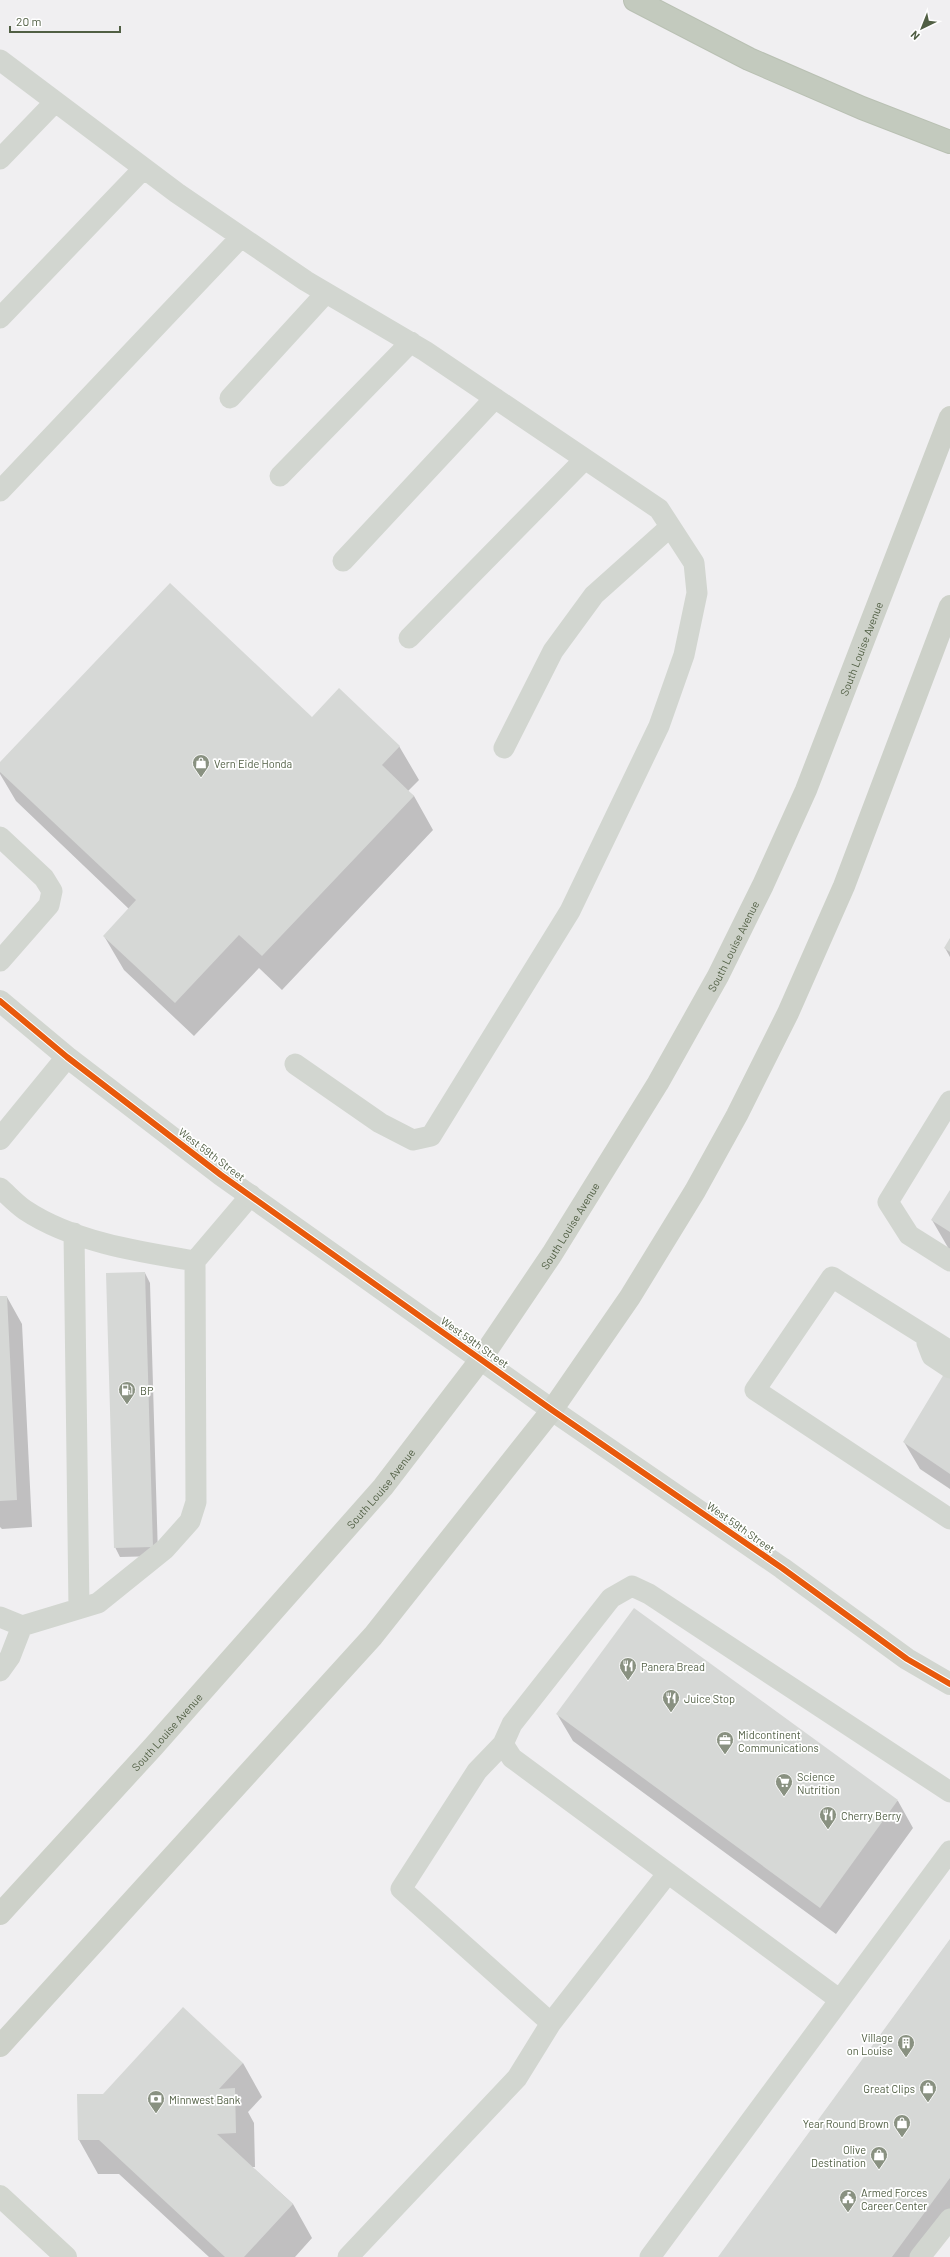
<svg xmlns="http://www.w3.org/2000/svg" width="950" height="2257" font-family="Barlow,sans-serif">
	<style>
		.shadow { fill: #0003 }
		.building { fill: #d6d8d6 }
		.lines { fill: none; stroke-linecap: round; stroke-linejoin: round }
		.motorway-casing { stroke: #b9c0b3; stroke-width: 24 }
		.service { stroke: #d2d6d0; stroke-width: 21 }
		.minor { stroke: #d2d6d0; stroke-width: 22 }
		.secondary { stroke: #d2d6cf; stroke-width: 22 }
		.primary { stroke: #cdd1c9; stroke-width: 22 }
		.motorway { stroke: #c3cabe; stroke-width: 22 }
		.cycleway-casing { stroke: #fff; stroke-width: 8 }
		.cycleway { stroke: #e8590c; stroke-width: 6 }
		.labels { text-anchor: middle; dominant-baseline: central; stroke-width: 3.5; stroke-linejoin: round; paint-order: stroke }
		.street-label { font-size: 11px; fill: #515f44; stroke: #fff }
		.poi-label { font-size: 11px; fill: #515f44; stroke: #fff; text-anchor: start }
	</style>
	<rect width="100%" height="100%" fill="#f0eff1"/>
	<path class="shadow" d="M 312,718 L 399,746 L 419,780 L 408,791 L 414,796 L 433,830 L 282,990 L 259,968 L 194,1036 L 124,970 L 104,936 L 129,909 L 16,801 L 0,774 L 0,764 Z
		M 950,940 L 950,957 L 945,948 Z
		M 950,1192 L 950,1251 L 932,1220 Z
		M 145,1273 L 150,1283 L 158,1556 L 120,1557 L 115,1547 Z
		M 0,1297 L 7,1297 L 22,1324 L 32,1527 L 2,1529 L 0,1527 Z
		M 950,1380 L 950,1489 L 920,1469 L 904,1442 Z
		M 557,1714 L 898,1801 L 913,1828 L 836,1934 L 573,1741 Z
		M 950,1940 L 950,2226 L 927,2257 L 719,2257 Z
		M 243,2063 L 262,2097 L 248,2112 L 254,2123 L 255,2167 L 252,2167 L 293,2204 L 312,2238 L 295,2257 L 209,2257 L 119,2174 L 98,2174 L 79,2140 L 104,2095 Z"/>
	<path class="building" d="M 170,583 L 312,717 L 339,688 L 400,746 L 382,765 L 414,796 L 262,956 L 239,935 L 175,1003 L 103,936 L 136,900 L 0,772 L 0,762 Z
		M 950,938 L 950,952 L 944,948 Z
		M 950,1190 L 950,1232 L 931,1220 Z
		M 145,1272 L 153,1547 L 114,1548 L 106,1273 Z
		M 0,1296 L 7,1296 L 17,1500 L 0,1501 Z
		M 944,1374 L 950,1378 L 950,1474 L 903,1442 Z
		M 634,1608 L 898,1800 L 820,1908 L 556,1714 Z
		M 950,1939 L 950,2178 L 892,2257 L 718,2257 Z
		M 183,2007 L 243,2063 L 219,2089 L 235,2088 L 236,2133 L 217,2134 L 293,2204 L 244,2257 L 225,2257 L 99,2140 L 78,2140 L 77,2094 L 103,2094 Z"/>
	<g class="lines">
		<defs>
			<path id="motorway" d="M 635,0 L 749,59 L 862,108 L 950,142"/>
		</defs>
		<use href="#motorway" class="motorway-casing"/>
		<path class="service" d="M 0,60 L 177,193 L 306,281 L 425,351 L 659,509 L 694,563 L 697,593 L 684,655 L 659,726 L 570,911 L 431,1136 L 413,1140 L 380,1123 L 295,1064
			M 0,159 L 55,102
			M 0,318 L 144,168
			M 230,398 L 326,293
			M 280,476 L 411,342
			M 0,491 L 241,237
			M 343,561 L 495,398
			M 409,638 L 585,459
			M 504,748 L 553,651 L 594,595 L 670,527
			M 0,837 L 44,878 L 52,891 L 49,905 L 0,961
			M 950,1101 L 888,1202 L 909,1235 L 950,1261
			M 0,1188 C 8,1195 16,1204 25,1210 C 73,1242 140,1252 195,1261 L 251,1195
			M 74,1233 L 79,1608
			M 927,1343 L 932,1356 L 950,1368
			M 950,1351 L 832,1277 L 755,1390 L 950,1519
			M 0,1617 L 22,1626 L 98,1603 L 165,1549 L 190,1521 L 196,1502 L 195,1261
			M 0,1671 L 10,1657 L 22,1626
			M 840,2000 L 512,1758 L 503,1744 L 512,1724 L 611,1598 L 632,1586 L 649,1594 L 950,1792
			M 551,2023 L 668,1873
			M 348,2257 L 517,2078 L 551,2023 L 401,1889 L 477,1771 L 503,1744
			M 650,2257 L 950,1851
			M 920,2257 L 950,2219"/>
		<path class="minor" d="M 0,1001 L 67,1057 L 221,1175 L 552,1410 L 782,1568 L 907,1659 L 950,1684
			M 0,1139 L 67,1057"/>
		<path class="secondary" d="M 0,2196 L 66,2257"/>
		<g class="primary">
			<path id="s1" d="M 0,1914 L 153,1747 L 383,1487 L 481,1359 L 552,1254 L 658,1083 L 718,976 L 763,885 L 806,790 L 950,417"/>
			<path d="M 0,2046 L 373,1636 L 552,1410 L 630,1297 L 695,1191 L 737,1115 L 788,1013 L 844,886 L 950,606"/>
		</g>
		<use href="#motorway" class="motorway"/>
		<defs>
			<path id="cycleway" d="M 0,1001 L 67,1057 L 221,1175 L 552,1410 L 782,1568 L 907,1659 L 950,1684"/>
		</defs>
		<use href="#cycleway" class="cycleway-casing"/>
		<use href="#cycleway" class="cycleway"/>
	</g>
	<defs>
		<symbol id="shop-pin" viewBox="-11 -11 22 30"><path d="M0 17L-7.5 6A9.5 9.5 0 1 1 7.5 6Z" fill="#899181" stroke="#fff"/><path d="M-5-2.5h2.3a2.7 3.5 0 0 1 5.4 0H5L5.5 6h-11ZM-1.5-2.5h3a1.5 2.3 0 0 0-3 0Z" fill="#fff"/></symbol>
		<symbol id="fuel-pin" viewBox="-11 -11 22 30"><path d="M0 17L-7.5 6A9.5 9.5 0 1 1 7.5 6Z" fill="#899181" stroke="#fff"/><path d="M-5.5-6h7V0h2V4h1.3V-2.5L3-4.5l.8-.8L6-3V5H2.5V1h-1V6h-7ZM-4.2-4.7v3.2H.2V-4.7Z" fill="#fff"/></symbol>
		<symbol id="restaurant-pin" viewBox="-11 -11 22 30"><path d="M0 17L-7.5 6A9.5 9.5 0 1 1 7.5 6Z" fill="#899181" stroke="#fff"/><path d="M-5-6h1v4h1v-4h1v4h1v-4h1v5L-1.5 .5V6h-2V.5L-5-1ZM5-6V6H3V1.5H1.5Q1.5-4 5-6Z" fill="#fff"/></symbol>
		<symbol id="office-pin" viewBox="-11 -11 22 30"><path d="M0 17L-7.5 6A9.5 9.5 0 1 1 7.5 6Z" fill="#899181" stroke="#fff"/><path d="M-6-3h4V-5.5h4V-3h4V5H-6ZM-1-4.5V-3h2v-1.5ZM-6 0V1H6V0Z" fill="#fff"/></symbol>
		<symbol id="supermarket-pin" viewBox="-11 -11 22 30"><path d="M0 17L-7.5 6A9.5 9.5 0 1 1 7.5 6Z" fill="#899181" stroke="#fff"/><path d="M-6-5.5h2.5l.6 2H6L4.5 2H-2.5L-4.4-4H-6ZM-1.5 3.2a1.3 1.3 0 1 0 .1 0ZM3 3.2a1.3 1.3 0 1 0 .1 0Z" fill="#fff"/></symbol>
		<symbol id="building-pin" viewBox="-11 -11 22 30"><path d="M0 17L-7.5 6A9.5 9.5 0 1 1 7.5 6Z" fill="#899181" stroke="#fff"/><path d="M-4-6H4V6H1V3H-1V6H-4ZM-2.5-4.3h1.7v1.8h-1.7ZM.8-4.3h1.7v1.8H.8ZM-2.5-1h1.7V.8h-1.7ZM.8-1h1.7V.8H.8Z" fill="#fff"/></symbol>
		<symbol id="bank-pin" viewBox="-11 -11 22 30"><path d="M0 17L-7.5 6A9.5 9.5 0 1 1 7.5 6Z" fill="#899181" stroke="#fff"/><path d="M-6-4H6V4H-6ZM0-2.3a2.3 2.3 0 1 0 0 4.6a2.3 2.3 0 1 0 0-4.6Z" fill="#fff"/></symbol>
		<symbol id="civic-pin" viewBox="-11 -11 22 30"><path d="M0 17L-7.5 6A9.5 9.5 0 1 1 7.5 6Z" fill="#899181" stroke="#fff"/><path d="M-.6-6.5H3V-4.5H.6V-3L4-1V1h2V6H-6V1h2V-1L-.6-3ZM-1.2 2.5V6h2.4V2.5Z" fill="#fff"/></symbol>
	</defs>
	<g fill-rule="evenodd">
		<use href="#shop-pin" x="191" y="753" width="20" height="27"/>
		<use href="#fuel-pin" x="117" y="1380" width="20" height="27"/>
		<use href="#restaurant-pin" x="618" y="1656" width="20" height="27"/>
		<use href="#restaurant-pin" x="661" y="1688" width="20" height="27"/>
		<use href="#office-pin" x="715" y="1730" width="20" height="27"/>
		<use href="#supermarket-pin" x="774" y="1772" width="20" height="27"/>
		<use href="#restaurant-pin" x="818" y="1805" width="20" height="27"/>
		<use href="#building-pin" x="896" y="2033" width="20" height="27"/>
		<use href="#shop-pin" x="918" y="2078" width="20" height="27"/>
		<use href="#bank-pin" x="146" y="2089" width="20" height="27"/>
		<use href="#shop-pin" x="892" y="2113" width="20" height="27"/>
		<use href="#shop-pin" x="869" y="2145" width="20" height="27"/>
		<use href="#civic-pin" x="838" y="2188" width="20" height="27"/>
	</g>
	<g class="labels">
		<g class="street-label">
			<text stroke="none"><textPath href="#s1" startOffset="1543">South Louise Avenue</textPath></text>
			<text stroke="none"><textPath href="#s1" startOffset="1219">South Louise Avenue</textPath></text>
			<text transform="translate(212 1154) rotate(37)">West 59th Street</text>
			<text stroke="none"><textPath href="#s1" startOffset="895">South Louise Avenue</textPath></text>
			<text transform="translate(475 1342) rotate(35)">West 59th Street</text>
			<text stroke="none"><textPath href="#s1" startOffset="571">South Louise Avenue</textPath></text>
			<text transform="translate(741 1527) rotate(35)">West 59th Street</text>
			<text stroke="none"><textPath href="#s1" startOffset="247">South Louise Avenue</textPath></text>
		</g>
		<g class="poi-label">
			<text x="214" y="763">Vern Eide Honda</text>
			<text x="140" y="1390">BP</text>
			<text x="641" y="1666">Panera Bread</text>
			<text x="684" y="1698">Juice Stop</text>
			<text x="738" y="1734">Midcontinent<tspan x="738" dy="13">Communications</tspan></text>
			<text x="797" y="1776">Science<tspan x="797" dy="13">Nutrition</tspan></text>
			<text x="841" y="1815">Cherry Berry</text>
			<text x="893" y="2037" text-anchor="end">Village<tspan x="893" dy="13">on Louise</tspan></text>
			<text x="915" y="2088" text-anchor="end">Great Clips</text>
			<text x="169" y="2099">Minnwest Bank</text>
			<text x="889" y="2123" text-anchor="end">Year Round Brown</text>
			<text x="866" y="2149" text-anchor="end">Olive<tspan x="866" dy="13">Destination</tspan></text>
			<text x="861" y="2192">Armed Forces<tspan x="861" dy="13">Career Center</tspan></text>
		</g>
	</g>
	<g transform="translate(922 28) rotate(223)" stroke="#ffffff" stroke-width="3" paint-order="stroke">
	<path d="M0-3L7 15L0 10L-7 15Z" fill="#515f44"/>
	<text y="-6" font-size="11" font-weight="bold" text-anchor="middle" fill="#515f44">N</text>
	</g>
	<path d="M10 26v6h110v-6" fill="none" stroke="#515f44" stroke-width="2"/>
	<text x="16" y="26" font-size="12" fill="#515f44" stroke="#ffffff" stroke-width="3" paint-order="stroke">20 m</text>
</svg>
